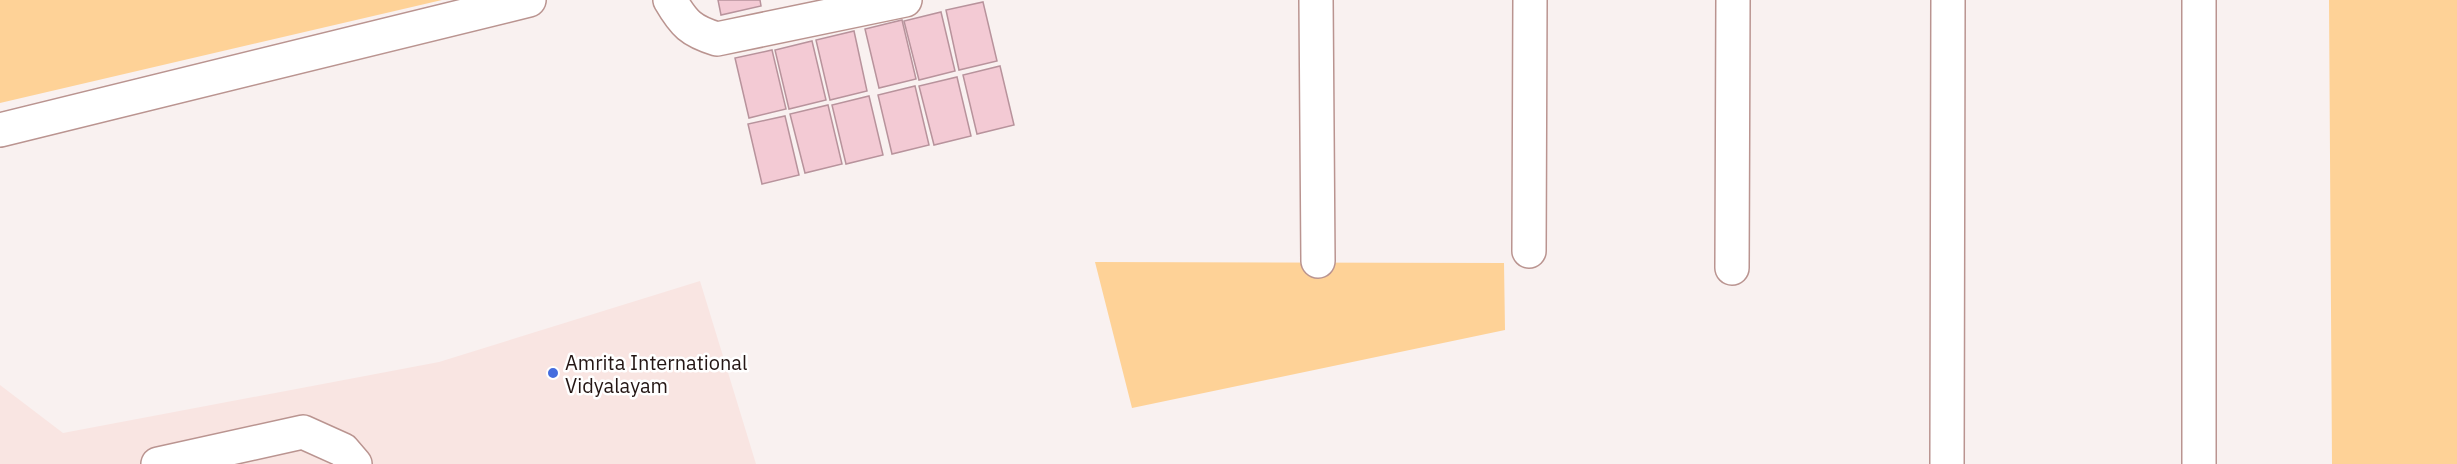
<svg xmlns="http://www.w3.org/2000/svg" width="2457" height="464" font-family="'IBM Plex Sans',sans-serif">
	<style>
		.built { fill: #f9e5e2 }
		.green { fill: #fed297 }
		.building { fill: #f3cad4; stroke: #b8939c; stroke-width: 1.5 }
		.lines { fill: none; stroke-linecap: round; stroke-linejoin: round }
		.minor-casing { stroke: #ba9490; stroke-width: 36 }
		.minor { stroke: #fff; stroke-width: 33 }
		.poi-dot { fill: #446cde; stroke: #fff; stroke-width: 2 }
		.labels { text-anchor: middle; dominant-baseline: central; stroke-width: 5; stroke-linejoin: round; paint-order: stroke }
		.poi-label { font-size: 20px; fill: #241614; stroke: #fff; text-anchor: start }
	</style>
	<rect width="100%" height="100%" fill="#f9f1f0"/>
	<path class="built" d="M 700,281 L 756,464 L 0,464 L 0,385 L 63,433 L 439,362 Z"/>
	<path class="green" d="M 0,0 L 442,0 L 0,103 Z
		M 2329,0 L 2457,0 L 2457,464 L 2332,464 Z
		M 1095,262 L 1504,263 L 1505,330 L 1132,408 Z"/>
	<path class="building" d="M 718,0 L 760,0 L 761,6 L 721,15 Z
		M 983,2 L 997,61 L 959,70 L 946,10 Z
		M 941,12 L 955,71 L 919,80 L 904,21 Z
		M 902,20 L 916,79 L 879,88 L 865,29 Z
		M 854,31 L 867,91 L 830,100 L 816,40 Z
		M 812,41 L 826,100 L 789,109 L 775,50 Z
		M 772,50 L 786,109 L 749,118 L 735,58 Z
		M 1000,66 L 1014,125 L 977,134 L 963,75 Z
		M 957,77 L 971,136 L 934,145 L 919,86 Z
		M 915,86 L 929,145 L 892,154 L 878,95 Z
		M 869,96 L 883,155 L 846,164 L 832,105 Z
		M 828,105 L 842,164 L 805,173 L 790,114 Z
		M 785,116 L 799,175 L 762,184 L 748,124 Z"/>
	<g class="lines">
		<defs>
			<path id="minor" d="M 670,0 C 684,24 691,31 717,39 L 905,0
				M 1316,0 L 1318,261
				M 2199,0 L 2199,464
				M 0,130 L 529,0
				M 1529,251 L 1530,0
				M 1732,268 L 1733,0
				M 158,464 L 303,432 L 343,450 L 355,464
				M 1947,464 L 1948,0"/>
		</defs>
		<use href="#minor" class="minor-casing"/>
		<use href="#minor" class="minor"/>
	</g>
	<circle class="poi-dot" cx="553" cy="373" r="6"/>
	<g class="labels">
		<g class="poi-label">
			<text x="565" y="362">Amrita International<tspan x="565" dy="23">Vidyalayam</tspan></text>
		</g>
	</g>
</svg>
